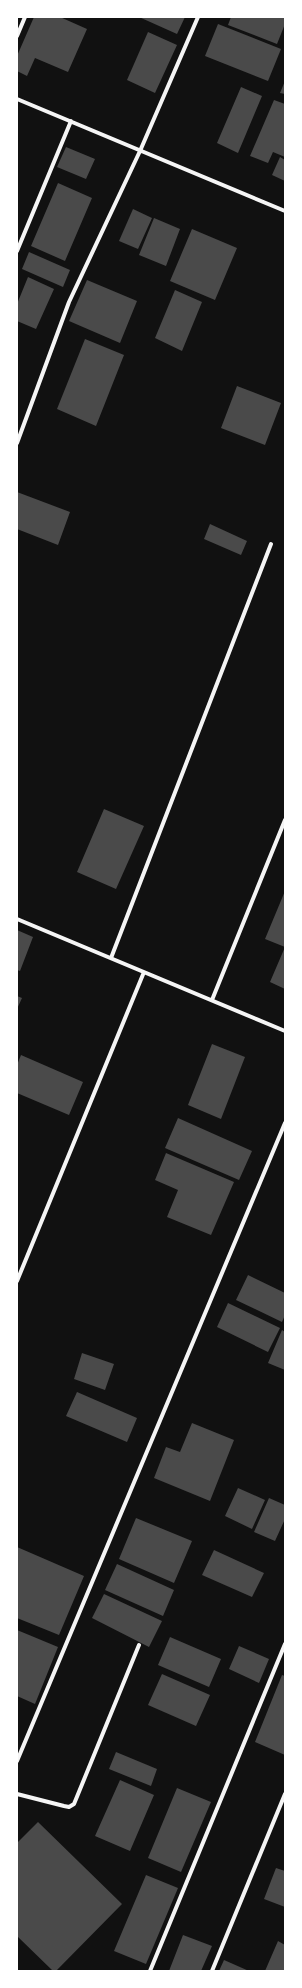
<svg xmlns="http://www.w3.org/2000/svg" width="302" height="1988" font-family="Ubuntu,sans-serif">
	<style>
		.building { fill: #4a4a4a }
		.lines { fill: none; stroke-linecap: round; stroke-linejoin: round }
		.minor { stroke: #f5f5f5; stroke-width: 4 }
	</style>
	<rect width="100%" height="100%" fill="#111"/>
	<path class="building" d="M 34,17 L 60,17 L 87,29 L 68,72 L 35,58 L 27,76 L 17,71 L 17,56 Z
		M 139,17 L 185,17 L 177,34 Z
		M 231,17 L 285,17 L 285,24 L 277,44 L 228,25 Z
		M 218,24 L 281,49 L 268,81 L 205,56 Z
		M 148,32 L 177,45 L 155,93 L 127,80 Z
		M 285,81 L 285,94 L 280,93 Z
		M 241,87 L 262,96 L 238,153 L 217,143 Z
		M 274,100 L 285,104 L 285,157 L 273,152 L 268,163 L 250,156 Z
		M 66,147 L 95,159 L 86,179 L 57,167 Z
		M 280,157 L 285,160 L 285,181 L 272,175 Z
		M 58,183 L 92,198 L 65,261 L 31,246 Z
		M 133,209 L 152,218 L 138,249 L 119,241 Z
		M 154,218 L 180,229 L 166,266 L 139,255 Z
		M 192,229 L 237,248 L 215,300 L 170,281 Z
		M 29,252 L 70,270 L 63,287 L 22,269 Z
		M 28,277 L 54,289 L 36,329 L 17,321 L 17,304 Z
		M 87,280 L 137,301 L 120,343 L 69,321 Z
		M 175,290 L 202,302 L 182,351 L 155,338 Z
		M 85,339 L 124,355 L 96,426 L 57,409 Z
		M 237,386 L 281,403 L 265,445 L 221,428 Z
		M 17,492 L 70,512 L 58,545 L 17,529 Z
		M 210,524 L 247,541 L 241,555 L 204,539 Z
		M 104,809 L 144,826 L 116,889 L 77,872 Z
		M 285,891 L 285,989 L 270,982 L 285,947 L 265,939 Z
		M 17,930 L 33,937 L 20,971 L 17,970 Z
		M 17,996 L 22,998 L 17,1009 Z
		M 212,1044 L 245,1057 L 221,1119 L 188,1105 Z
		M 21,1055 L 83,1082 L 69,1115 L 17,1093 L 17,1065 Z
		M 178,1118 L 252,1151 L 239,1180 L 165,1148 Z
		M 166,1153 L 234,1182 L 211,1235 L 167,1217 L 178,1190 L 155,1180 Z
		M 248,1275 L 285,1293 L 285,1315 L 282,1322 L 236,1300 Z
		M 228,1303 L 280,1328 L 268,1352 L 217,1327 Z
		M 282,1330 L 285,1332 L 285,1370 L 268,1363 Z
		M 82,1353 L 114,1364 L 105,1390 L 74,1379 Z
		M 77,1392 L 137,1418 L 127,1442 L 66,1416 Z
		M 192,1423 L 234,1440 L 210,1501 L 154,1478 L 166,1447 L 180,1452 Z
		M 238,1488 L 265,1500 L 252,1529 L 225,1516 Z
		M 269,1498 L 285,1505 L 285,1519 L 275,1541 L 254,1532 Z
		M 136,1518 L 192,1541 L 174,1583 L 119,1559 Z
		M 17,1547 L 84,1576 L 59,1635 L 17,1618 Z
		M 214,1550 L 264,1573 L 252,1597 L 202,1575 Z
		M 117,1564 L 174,1590 L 163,1616 L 105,1590 Z
		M 104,1594 L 162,1621 L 149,1647 L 92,1618 Z
		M 17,1630 L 58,1647 L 35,1704 L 17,1696 Z
		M 170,1637 L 221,1659 L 209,1687 L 158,1665 Z
		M 239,1646 L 269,1659 L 259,1683 L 229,1669 Z
		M 162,1674 L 210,1695 L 196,1726 L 148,1705 Z
		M 282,1675 L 285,1676 L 285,1755 L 255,1742 Z
		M 116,1752 L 157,1769 L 151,1786 L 109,1769 Z
		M 120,1780 L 154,1795 L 130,1851 L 95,1836 Z
		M 177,1788 L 211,1802 L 181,1872 L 148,1858 Z
		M 38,1822 L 122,1904 L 56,1971 L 53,1971 L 17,1936 L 17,1843 Z
		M 276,1868 L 285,1871 L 285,1907 L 264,1899 Z
		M 146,1875 L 178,1888 L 146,1964 L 114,1951 Z
		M 183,1935 L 212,1946 L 201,1971 L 169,1971 Z
		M 278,1941 L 285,1945 L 285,1971 L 265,1971 Z
		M 224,1960 L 249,1971 L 219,1971 Z"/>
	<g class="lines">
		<path class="minor" d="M 17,36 L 25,17
			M 17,99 L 285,211
			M 17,251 L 71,121
			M 17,443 L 69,302 L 140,151 L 198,17
			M 17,919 L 285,1031
			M 111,958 L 271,544
			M 212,1000 L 285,820
			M 17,1281 L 144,972
			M 17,1761 L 285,1123
			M 17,1794 L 64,1806 L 69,1807 L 74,1804 L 139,1645
			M 150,1971 L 285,1644
			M 212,1971 L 285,1794"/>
	</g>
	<rect width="302" height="1988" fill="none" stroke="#ffffff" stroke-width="36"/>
</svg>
